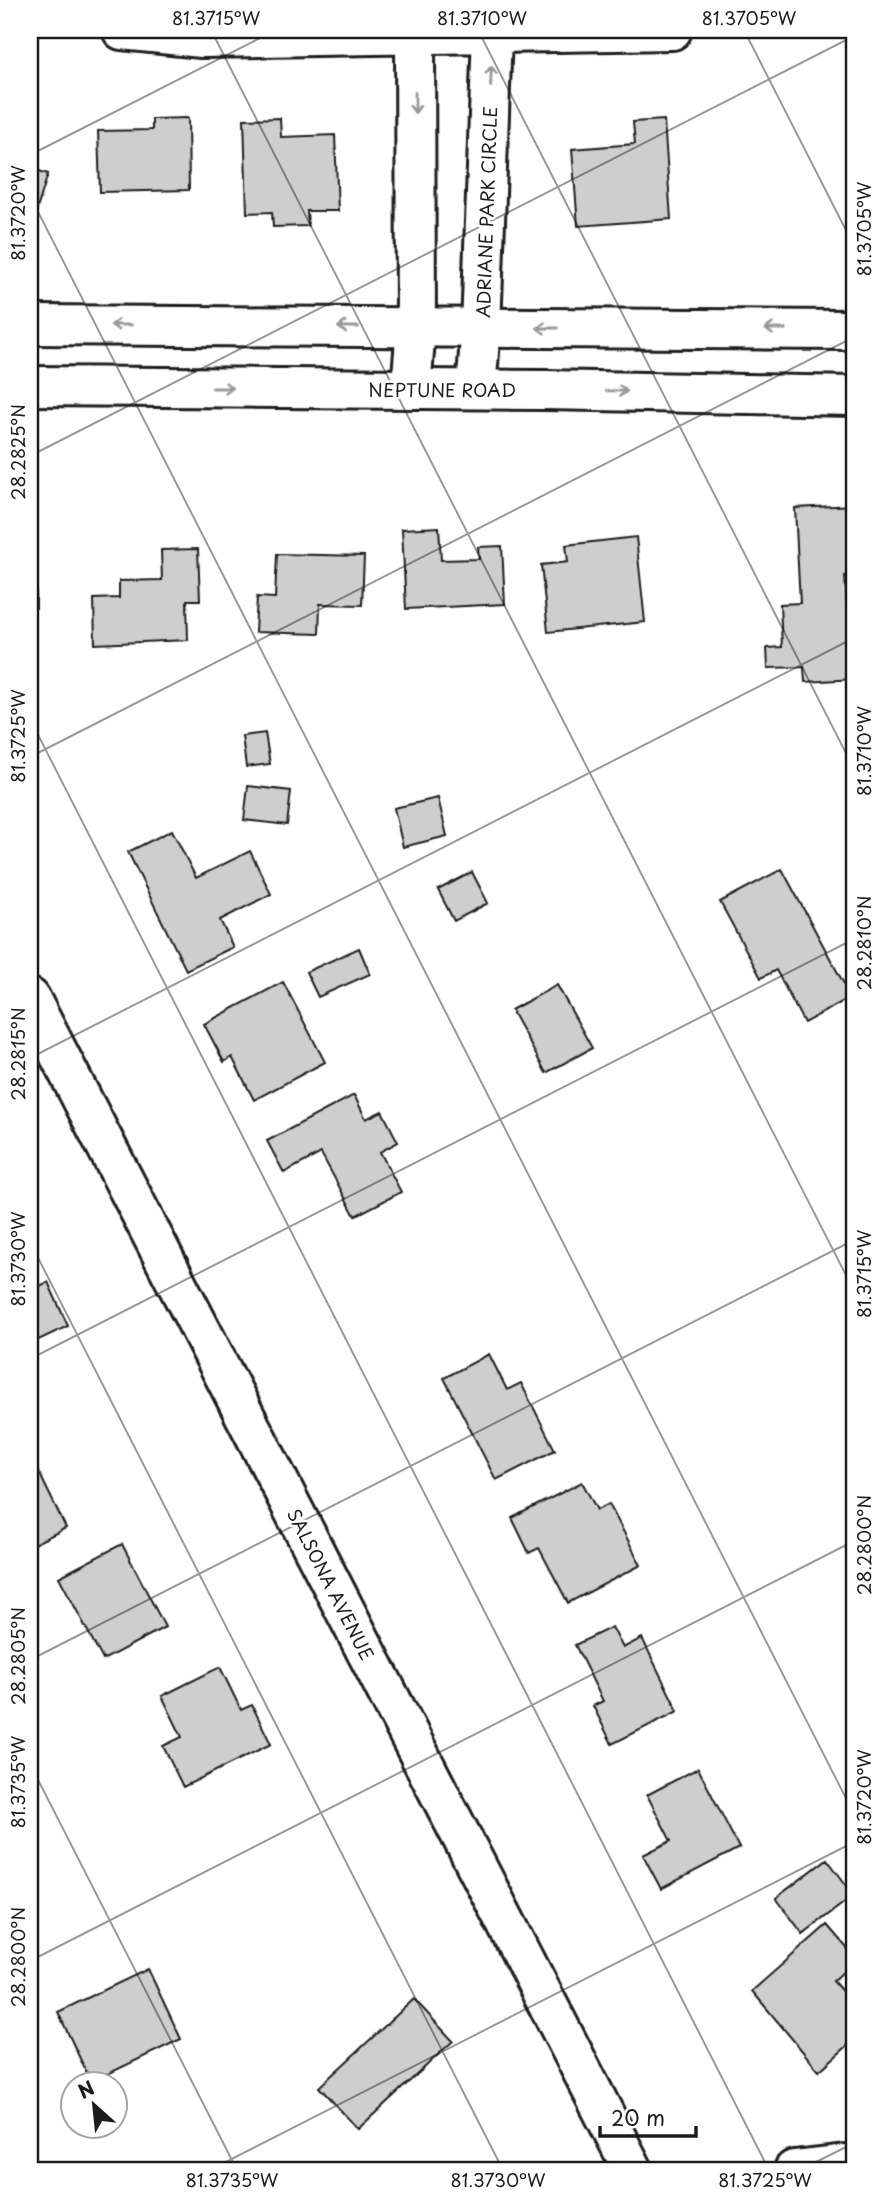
<svg xmlns="http://www.w3.org/2000/svg" width="884" height="2200" font-family="'Playpen Sans',sans-serif">
	<style>
		.building { fill: #cecece; stroke: #1c1c1c; stroke-width: 2 }
		.lines { fill: none; stroke-linecap: round; stroke-linejoin: round }
		.minor-casing { stroke: #1c1c1c; stroke-width: 44 }
		.secondary-casing { stroke: #1c1c1c; stroke-width: 44 }
		.minor { stroke: #fff; stroke-width: 38 }
		.secondary { stroke: #fff; stroke-width: 38 }
		.oneway { stroke: #999 }
		.ticks { fill: none; stroke: #1c1c1c; stroke-width: 2; stroke-opacity: 0.45 }
		.labels { text-anchor: middle; dominant-baseline: central; stroke-width: 5; stroke-linejoin: round; paint-order: stroke }
		.street-label { font-size: 18px; fill: #1c1c1c; stroke: #fff }
		.neatline { fill: none; stroke: #1c1c1c; stroke-width: 2.5 }
		.ticks-label { font-size: 18px; text-anchor: middle; fill: #1c1c1c }
	</style>
	<rect width="100%" height="100%" fill="#fff"/>
	<filter id="ink" filterUnits="userSpaceOnUse"><feTurbulence type="fractalNoise" baseFrequency=".0143" numOctaves="2"/><feDisplacementMap in="SourceGraphic" scale="14" xChannelSelector="R" yChannelSelector="G"/><feConvolveMatrix kernelMatrix="1 2 1 2 8 2 1 2 1" color-interpolation-filters="sRGB"/></filter>
	<g filter="url(#ink)">
		<path class="building" d="M 188,118 L 189,190 L 100,192 L 98,131 L 152,130 L 152,119 Z
			M 280,118 L 281,137 L 335,135 L 338,211 L 307,211 L 308,226 L 273,227 L 272,212 L 247,213 L 244,119 Z
			M 664,120 L 671,219 L 578,226 L 572,149 L 635,144 L 633,122 Z
			M 30,168 L 48,174 L 30,231 Z
			M 854,505 L 854,576 L 845,576 L 847,607 L 854,607 L 854,679 L 805,682 L 804,667 L 768,668 L 767,648 L 782,647 L 780,604 L 800,603 L 795,508 Z
			M 439,527 L 441,560 L 479,559 L 478,547 L 502,546 L 505,604 L 406,609 L 402,529 Z
			M 636,537 L 645,622 L 548,632 L 541,565 L 568,562 L 566,545 Z
			M 198,549 L 200,600 L 187,600 L 188,640 L 95,644 L 94,599 L 119,598 L 119,581 L 162,580 L 161,550 Z
			M 277,554 L 364,556 L 362,605 L 320,604 L 319,634 L 255,632 L 257,597 L 275,598 Z
			M 30,563 L 36,563 L 36,608 L 30,608 Z
			M 265,733 L 270,764 L 246,767 L 242,736 Z
			M 248,786 L 291,791 L 287,825 L 244,820 Z
			M 438,798 L 447,836 L 403,847 L 394,808 Z
			M 172,830 L 196,878 L 250,851 L 271,894 L 220,920 L 233,947 L 186,970 L 128,852 Z
			M 782,869 L 851,997 L 804,1023 L 776,970 L 761,978 L 720,902 Z
			M 472,872 L 488,903 L 454,921 L 438,890 Z
			M 359,948 L 370,974 L 318,997 L 306,972 Z
			M 283,982 L 325,1062 L 254,1100 L 232,1057 L 224,1062 L 204,1024 Z
			M 557,985 L 592,1048 L 546,1073 L 511,1010 Z
			M 354,1095 L 366,1119 L 382,1111 L 398,1142 L 380,1152 L 401,1192 L 355,1216 L 321,1153 L 284,1173 L 267,1141 Z
			M 48,1282 L 68,1326 L 30,1344 L 30,1287 L 31,1290 Z
			M 489,1354 L 507,1390 L 521,1383 L 555,1450 L 496,1480 L 444,1378 Z
			M 30,1454 L 66,1528 L 30,1546 Z
			M 582,1482 L 597,1510 L 609,1504 L 641,1565 L 568,1603 L 539,1548 L 529,1553 L 512,1518 Z
			M 122,1544 L 165,1627 L 103,1660 L 59,1577 Z
			M 612,1627 L 623,1648 L 642,1638 L 678,1711 L 612,1744 L 593,1706 L 603,1701 L 575,1645 Z
			M 220,1667 L 241,1710 L 252,1705 L 271,1744 L 183,1787 L 163,1746 L 182,1737 L 162,1696 Z
			M 698,1768 L 739,1848 L 661,1889 L 643,1855 L 671,1841 L 647,1795 Z
			M 827,1859 L 854,1895 L 803,1934 L 776,1898 Z
			M 827,1925 L 854,1956 L 854,1962 L 833,1981 L 854,2005 L 854,2040 L 819,2071 L 752,1991 Z
			M 148,1969 L 181,2039 L 91,2082 L 58,2012 Z
			M 414,1999 L 453,2041 L 358,2129 L 319,2087 Z"/>
		<g class="lines">
			<defs>
				<path id="minor" d="M 122,30 L 202,38 L 672,30
					M 411,389 L 416,327 L 415,35
					M 476,389 L 481,328 L 492,34
					M 30,998 L 633,2170
					M 794,2170 L 854,2163"/>
				<path id="secondary" d="M 30,325 L 854,330
					M 30,386 L 545,390 L 854,396"/>
			</defs>
			<use href="#minor" class="minor-casing"/>
			<use href="#secondary" class="secondary-casing"/>
			<use href="#minor" class="minor"/>
			<use href="#secondary" class="secondary"/>
		</g>
		<defs><path id="oneway-shaft" d="M-6 0H5M1.5-3L5.5 0L1.5 3" fill="none" stroke-width="1.6" stroke-linecap="round" stroke-linejoin="round" transform="scale(1.75)"/></defs>
		<g class="oneway">
			<use href="#oneway-shaft" transform="translate(491 76) rotate(-88)"/>
			<use href="#oneway-shaft" transform="translate(415 103) rotate(90)"/>
			<use href="#oneway-shaft" transform="translate(121 325) rotate(-180)"/>
			<use href="#oneway-shaft" transform="translate(348 327) rotate(-180)"/>
			<use href="#oneway-shaft" transform="translate(547 328) rotate(-180)"/>
			<use href="#oneway-shaft" transform="translate(775 329) rotate(-180)"/>
			<use href="#oneway-shaft" transform="translate(223 388)"/>
			<use href="#oneway-shaft" transform="translate(617 391) rotate(1)"/>
		</g>
	</g>
	<path class="ticks" d="M 211,30 L 854,1291M 478,30 L 854,769M 744,30 L 854,246M 30,155 L 276,30M 30,196 L 854,1814M 30,456 L 854,36M 30,719 L 769,2170M 30,757 L 854,337M 30,1058 L 854,638M 30,1242 L 503,2170M 30,1359 L 854,939M 30,1660 L 854,1240M 30,1764 L 237,2170M 30,1961 L 854,1541M 210,2170 L 854,1842M 800,2170 L 854,2143"/>
	<g class="labels">
		<g class="street-label">
			<text transform="translate(486 212) rotate(-88)">ADRIANE PARK CIRCLE</text>
			<text x="442" y="389">NEPTUNE ROAD</text>
			<text transform="translate(331 1584) rotate(63)">SALSONA AVENUE</text>
		</g>
	</g>
	<rect width="884" height="2200" fill="none" stroke="#fff" stroke-width="77"/>
	<g transform="translate(94 2105) rotate(333)"><circle r="33" fill="#ffffff" stroke="#a4a4a4" stroke-width="2"/>
	<path d="M0-5L12 26L0 18L-12 26Z" fill="#1c1c1c"/>
	<text y="-10" font-size="19" font-weight="bold" text-anchor="middle" fill="#1c1c1c">N</text>
	</g>
	<path d="M600 2126v10h96v-10" fill="none" stroke="#1c1c1c" stroke-width="3.5"/>
	<text x="611" y="2126" font-size="21" fill="#1c1c1c" stroke="#ffffff" stroke-width="5" paint-order="stroke">20 m</text>
	<rect x="38" y="38" width="808" height="2124" class="neatline"/>
	<g class="ticks-label">
		<text x="216" y="25">81.3715°W</text>
		<text x="482" y="25">81.3710°W</text>
		<text x="749" y="25">81.3705°W</text>
		<text transform="translate(19 213) rotate(-90)" y="6">81.3720°W</text>
		<text transform="translate(865 229) rotate(-90)" y="6">81.3705°W</text>
		<text transform="translate(19 452) rotate(-90)" y="6">28.2825°N</text>
		<text transform="translate(19 736) rotate(-90)" y="6">81.3725°W</text>
		<text transform="translate(865 751) rotate(-90)" y="6">81.3710°W</text>
		<text transform="translate(865 943) rotate(-90)" y="6">28.2810°N</text>
		<text transform="translate(19 1054) rotate(-90)" y="6">28.2815°N</text>
		<text transform="translate(19 1259) rotate(-90)" y="6">81.3730°W</text>
		<text transform="translate(865 1274) rotate(-90)" y="6">81.3715°W</text>
		<text transform="translate(865 1545) rotate(-90)" y="6">28.2800°N</text>
		<text transform="translate(19 1656) rotate(-90)" y="6">28.2805°N</text>
		<text transform="translate(19 1782) rotate(-90)" y="6">81.3735°W</text>
		<text transform="translate(865 1797) rotate(-90)" y="6">81.3720°W</text>
		<text transform="translate(19 1957) rotate(-90)" y="6">28.2800°N</text>
		<text x="232" y="2187">81.3735°W</text>
		<text x="498" y="2187">81.3730°W</text>
		<text x="765" y="2187">81.3725°W</text>
	</g>
</svg>
